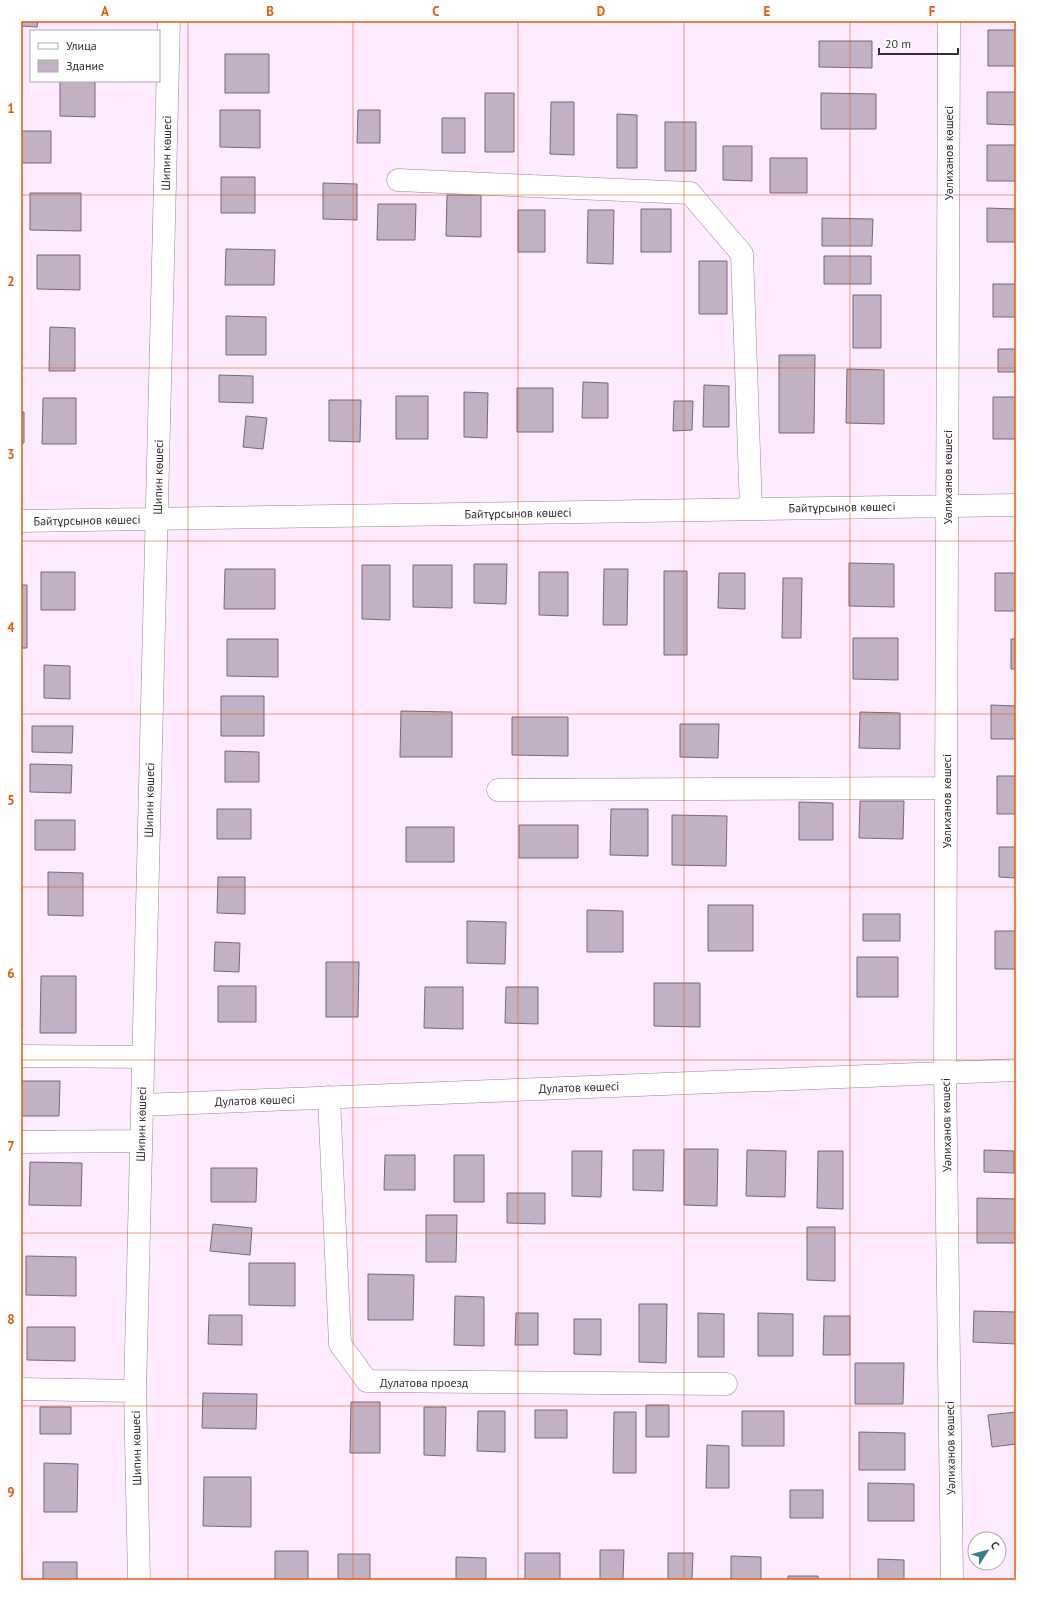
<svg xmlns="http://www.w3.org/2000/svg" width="1037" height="1601" font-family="'PT Sans',sans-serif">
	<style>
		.building { fill: #c2b0c3; stroke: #786779 }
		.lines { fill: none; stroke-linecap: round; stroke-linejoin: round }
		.minor-casing { stroke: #968597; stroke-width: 23 }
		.minor { stroke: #fff; stroke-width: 22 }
		.grid { fill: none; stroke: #e8590c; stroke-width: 1; stroke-opacity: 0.55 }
		.labels { text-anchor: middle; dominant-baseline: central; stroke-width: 3; stroke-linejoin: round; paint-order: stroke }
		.street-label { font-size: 12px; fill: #352e35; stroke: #fff }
		.neatline { fill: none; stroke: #e8590c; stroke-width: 1.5 }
		.grid-label { font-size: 13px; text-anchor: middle; font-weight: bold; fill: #e8590c }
	</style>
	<rect width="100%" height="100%" fill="#feebff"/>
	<path class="building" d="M 21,21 L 38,21 L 37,27 L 21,26 Z
		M 988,30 L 1016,30 L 1016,66 L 988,66 Z
		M 819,41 L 872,41 L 872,68 L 819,67 Z
		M 225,54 L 269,54 L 269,93 L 225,93 Z
		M 60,81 L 95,81 L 95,117 L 60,116 Z
		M 987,92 L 1016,92 L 1016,125 L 987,124 Z
		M 485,93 L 514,93 L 514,152 L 485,152 Z
		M 821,93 L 876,94 L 876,129 L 821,129 Z
		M 551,102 L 574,102 L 574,155 L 550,154 Z
		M 220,110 L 260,110 L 260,148 L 220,147 Z
		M 358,110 L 380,110 L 380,143 L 357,143 Z
		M 617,114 L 637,115 L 637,168 L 617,168 Z
		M 442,118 L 465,118 L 465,153 L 442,153 Z
		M 665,122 L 696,122 L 696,171 L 665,171 Z
		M 21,131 L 51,131 L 51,163 L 21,163 Z
		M 987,145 L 1016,145 L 1016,181 L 987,181 Z
		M 723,146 L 752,146 L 752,181 L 723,180 Z
		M 770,158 L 807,158 L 807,193 L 770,193 Z
		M 221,177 L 255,177 L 255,213 L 221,213 Z
		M 323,183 L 357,184 L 357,220 L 323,219 Z
		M 30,193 L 81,193 L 81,231 L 30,230 Z
		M 447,195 L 481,195 L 481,237 L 446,236 Z
		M 378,204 L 416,204 L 415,240 L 377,240 Z
		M 987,208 L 1016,209 L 1016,242 L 987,242 Z
		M 641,209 L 671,209 L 671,252 L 641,252 Z
		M 518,210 L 545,210 L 545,252 L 518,252 Z
		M 588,210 L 614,210 L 613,264 L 587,263 Z
		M 822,218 L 873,219 L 872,246 L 822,246 Z
		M 226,249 L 275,250 L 274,285 L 225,285 Z
		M 37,255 L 80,255 L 80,290 L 37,289 Z
		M 824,256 L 871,256 L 871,284 L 824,284 Z
		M 699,261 L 727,261 L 727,314 L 699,314 Z
		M 993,284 L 1016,284 L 1016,317 L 993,317 Z
		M 853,295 L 881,295 L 881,348 L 853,348 Z
		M 226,316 L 266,317 L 266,355 L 226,355 Z
		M 50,327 L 75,328 L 75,371 L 49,371 Z
		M 998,349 L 1016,349 L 1016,372 L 998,372 Z
		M 779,355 L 815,355 L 814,433 L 779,433 Z
		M 847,369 L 884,370 L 884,424 L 846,423 Z
		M 219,375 L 253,376 L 253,403 L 219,402 Z
		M 583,382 L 608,383 L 608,418 L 582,418 Z
		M 704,385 L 729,386 L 729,427 L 703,427 Z
		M 517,388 L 553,388 L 553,432 L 517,432 Z
		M 464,392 L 488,393 L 487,438 L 464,437 Z
		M 396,396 L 428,396 L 428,439 L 396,439 Z
		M 993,397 L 1016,397 L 1016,439 L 993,439 Z
		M 43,398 L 76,398 L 76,444 L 42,444 Z
		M 329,400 L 361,400 L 360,442 L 329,441 Z
		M 674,401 L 693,401 L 692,430 L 673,431 Z
		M 21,412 L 24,412 L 24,443 L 21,443 Z
		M 246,416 L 267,418 L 263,449 L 243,447 Z
		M 849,563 L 894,564 L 894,607 L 849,606 Z
		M 474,564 L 507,564 L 506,604 L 474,603 Z
		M 362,565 L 390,565 L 390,620 L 362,619 Z
		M 413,565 L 452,565 L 452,608 L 413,607 Z
		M 225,569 L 275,569 L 275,609 L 224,609 Z
		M 604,569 L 628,569 L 627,625 L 603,625 Z
		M 664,571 L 687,571 L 687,655 L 664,655 Z
		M 41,572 L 75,572 L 75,610 L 41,610 Z
		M 539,572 L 568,572 L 568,616 L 539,615 Z
		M 719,573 L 745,573 L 745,609 L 718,608 Z
		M 995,573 L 1016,573 L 1016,611 L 995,611 Z
		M 783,578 L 802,578 L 801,638 L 782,638 Z
		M 21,585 L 27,585 L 27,648 L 21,648 Z
		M 853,638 L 898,638 L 898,680 L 853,679 Z
		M 227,639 L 278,639 L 278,677 L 227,676 Z
		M 1011,639 L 1016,639 L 1016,669 L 1011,669 Z
		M 44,665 L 70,666 L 70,699 L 44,698 Z
		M 221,696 L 264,696 L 264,736 L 221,736 Z
		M 991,705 L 1016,706 L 1016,739 L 991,739 Z
		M 401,711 L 452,712 L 452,757 L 400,757 Z
		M 860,712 L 900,713 L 900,749 L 859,748 Z
		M 512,717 L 568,717 L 568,756 L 512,755 Z
		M 680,724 L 719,724 L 718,758 L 680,757 Z
		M 32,726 L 73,726 L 72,753 L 32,752 Z
		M 225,751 L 259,752 L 259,782 L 225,782 Z
		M 30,764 L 72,765 L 71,793 L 30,792 Z
		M 997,776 L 1016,776 L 1016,814 L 997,814 Z
		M 860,801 L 904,801 L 903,839 L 859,838 Z
		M 799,802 L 833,803 L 833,840 L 799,840 Z
		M 217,809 L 251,809 L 251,839 L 217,839 Z
		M 611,809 L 648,809 L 648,856 L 610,855 Z
		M 672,815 L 727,816 L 726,866 L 672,865 Z
		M 35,820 L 75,820 L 75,850 L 35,850 Z
		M 519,825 L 578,825 L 578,858 L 519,858 Z
		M 406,827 L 454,827 L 454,862 L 406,862 Z
		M 999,847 L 1016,847 L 1016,878 L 999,877 Z
		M 48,872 L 83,873 L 83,916 L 48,915 Z
		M 218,877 L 245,877 L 245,914 L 217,913 Z
		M 708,905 L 753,905 L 753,951 L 708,951 Z
		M 587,910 L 623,911 L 623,952 L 587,952 Z
		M 863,914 L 900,914 L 900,941 L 863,941 Z
		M 467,921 L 506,922 L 505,964 L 467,963 Z
		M 995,931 L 1016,931 L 1016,969 L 995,969 Z
		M 215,942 L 240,943 L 239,972 L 214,971 Z
		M 857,957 L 898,957 L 898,997 L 857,997 Z
		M 326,962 L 359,962 L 358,1017 L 326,1017 Z
		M 41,976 L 76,976 L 76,1033 L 40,1033 Z
		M 21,982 L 22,982 L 22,1027 L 21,1027 Z
		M 654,983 L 700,983 L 700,1027 L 654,1026 Z
		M 218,986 L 256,986 L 256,1022 L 218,1022 Z
		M 425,987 L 463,987 L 463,1029 L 424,1028 Z
		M 506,987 L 538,987 L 538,1024 L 505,1023 Z
		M 21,1081 L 60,1081 L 59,1116 L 21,1116 Z
		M 684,1149 L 718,1149 L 717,1206 L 684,1205 Z
		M 633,1150 L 664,1150 L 663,1191 L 633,1190 Z
		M 747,1150 L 786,1151 L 785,1197 L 746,1196 Z
		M 984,1150 L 1014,1151 L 1014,1173 L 984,1172 Z
		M 572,1151 L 602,1151 L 601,1197 L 572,1196 Z
		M 818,1151 L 843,1151 L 843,1209 L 817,1208 Z
		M 385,1155 L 415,1155 L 415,1190 L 384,1190 Z
		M 454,1155 L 484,1155 L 484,1202 L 454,1202 Z
		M 30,1162 L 82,1163 L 81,1206 L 29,1205 Z
		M 211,1168 L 257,1168 L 256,1202 L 211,1202 Z
		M 507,1193 L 545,1193 L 545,1224 L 507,1223 Z
		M 977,1198 L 1016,1199 L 1016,1243 L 977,1243 Z
		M 426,1215 L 457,1215 L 456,1262 L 426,1262 Z
		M 213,1224 L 252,1228 L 250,1255 L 210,1251 Z
		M 807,1227 L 835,1227 L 835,1281 L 807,1280 Z
		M 26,1256 L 76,1257 L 76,1296 L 26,1295 Z
		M 249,1263 L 295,1263 L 295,1306 L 249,1305 Z
		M 368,1274 L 414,1275 L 413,1320 L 368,1320 Z
		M 455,1296 L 484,1297 L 484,1346 L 454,1345 Z
		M 639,1304 L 667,1304 L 666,1363 L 639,1362 Z
		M 974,1311 L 1016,1312 L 1016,1344 L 973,1342 Z
		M 516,1313 L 538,1313 L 538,1345 L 515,1345 Z
		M 698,1313 L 724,1314 L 724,1357 L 698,1357 Z
		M 758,1313 L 793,1314 L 793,1356 L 758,1356 Z
		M 209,1315 L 242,1315 L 242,1345 L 208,1344 Z
		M 824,1316 L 850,1316 L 850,1355 L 823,1355 Z
		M 574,1319 L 601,1319 L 601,1355 L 574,1354 Z
		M 27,1327 L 75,1327 L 75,1361 L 27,1360 Z
		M 855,1363 L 904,1363 L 903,1404 L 855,1404 Z
		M 203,1393 L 257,1394 L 256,1429 L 202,1428 Z
		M 351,1402 L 380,1402 L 380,1453 L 350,1453 Z
		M 646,1405 L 669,1405 L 669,1437 L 646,1437 Z
		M 40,1407 L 71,1407 L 71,1434 L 40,1434 Z
		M 424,1407 L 446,1407 L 445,1456 L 424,1455 Z
		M 535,1410 L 567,1410 L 567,1438 L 535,1438 Z
		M 478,1411 L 505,1411 L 505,1452 L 477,1451 Z
		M 742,1411 L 784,1411 L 784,1446 L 742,1446 Z
		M 614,1412 L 636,1412 L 636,1473 L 613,1473 Z
		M 1016,1412 L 1016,1444 L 992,1447 L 988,1415 Z
		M 859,1432 L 905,1433 L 905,1470 L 859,1470 Z
		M 707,1445 L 729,1446 L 729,1488 L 706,1488 Z
		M 44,1463 L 78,1464 L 77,1512 L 44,1512 Z
		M 204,1477 L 251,1477 L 251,1527 L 203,1526 Z
		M 868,1483 L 914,1484 L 914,1521 L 868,1521 Z
		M 790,1490 L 823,1490 L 823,1518 L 790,1518 Z
		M 600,1550 L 624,1550 L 623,1580 L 600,1580 Z
		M 275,1551 L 308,1551 L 308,1580 L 275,1580 Z
		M 525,1553 L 560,1553 L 560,1580 L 525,1580 Z
		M 668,1553 L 693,1553 L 692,1580 L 668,1580 Z
		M 338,1554 L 370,1554 L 370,1580 L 338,1580 Z
		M 731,1556 L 761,1557 L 761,1580 L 731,1580 Z
		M 456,1557 L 486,1558 L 486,1580 L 456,1580 Z
		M 878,1559 L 904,1560 L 904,1580 L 878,1580 Z
		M 43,1562 L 77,1562 L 77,1580 L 43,1580 Z
		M 788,1576 L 818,1576 L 818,1580 L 788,1580 Z"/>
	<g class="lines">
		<defs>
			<path id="minor" d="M 949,21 L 945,1073 L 952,1580
				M 398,180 L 690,193 L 742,254 L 751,509
				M 21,521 L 1016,505
				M 498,790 L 946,788
				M 21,1056 L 143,1057
				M 329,1097 L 340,1344 L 367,1381 L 726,1384
				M 142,1105 L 1016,1070
				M 21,1142 L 141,1141
				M 21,1389 L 135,1391
				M 139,1580 L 135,1391 L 169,21"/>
		</defs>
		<use href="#minor" class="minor-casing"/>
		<use href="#minor" class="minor"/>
	</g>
	<path class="grid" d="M 188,21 L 188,1580M 353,21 L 353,1580M 518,21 L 518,1580M 684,21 L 684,1580M 850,21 L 850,1580M 21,195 L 1016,195M 21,368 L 1016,368M 21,541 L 1016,541M 21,714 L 1016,714M 21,887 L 1016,887M 21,1060 L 1016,1060M 21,1233 L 1016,1233M 21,1406 L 1016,1406"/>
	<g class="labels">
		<g class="street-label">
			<text transform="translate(166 153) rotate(-89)">Шипин көшесі</text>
			<text transform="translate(948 153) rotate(-90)">Уәлиханов көшесі</text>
			<text transform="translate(158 477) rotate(-89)">Шипин көшесі</text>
			<text transform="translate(947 477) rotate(-90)">Уәлиханов көшесі</text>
			<text transform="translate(842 507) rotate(-1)">Байтұрсынов көшесі</text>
			<text transform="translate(518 513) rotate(-1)">Байтұрсынов көшесі</text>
			<text transform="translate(87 520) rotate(-1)">Байтұрсынов көшесі</text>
			<text transform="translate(149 800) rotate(-89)">Шипин көшесі</text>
			<text transform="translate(946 801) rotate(-90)">Уәлиханов көшесі</text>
			<text transform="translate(579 1087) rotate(-2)">Дулатов көшесі</text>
			<text transform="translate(255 1100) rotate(-2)">Дулатов көшесі</text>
			<text transform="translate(141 1124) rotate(-89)">Шипин көшесі</text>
			<text transform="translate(946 1125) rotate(-91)">Уәлиханов көшесі</text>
			<text x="424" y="1382">Дулатова проезд</text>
			<text transform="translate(136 1448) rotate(-91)">Шипин көшесі</text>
			<text transform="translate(950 1448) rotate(-91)">Уәлиханов көшесі</text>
		</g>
	</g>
	<rect width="1037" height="1601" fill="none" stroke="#ffffff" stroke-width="44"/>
	<rect x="30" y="30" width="130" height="52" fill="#ffffff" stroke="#aeabae"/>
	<rect x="38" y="43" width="20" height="6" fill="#ffffff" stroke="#aeabae"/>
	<text x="66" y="50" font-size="12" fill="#352e35">Улица</text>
	<rect x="38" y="60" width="20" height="12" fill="#c2b0c3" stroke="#aeabae"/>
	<text x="66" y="70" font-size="12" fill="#352e35">Здание</text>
	<g transform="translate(987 1551) rotate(54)"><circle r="19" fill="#ffffff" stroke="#aeabae"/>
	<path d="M0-3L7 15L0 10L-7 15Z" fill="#377c8a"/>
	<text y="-6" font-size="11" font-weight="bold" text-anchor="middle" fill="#352e35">С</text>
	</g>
	<path d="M879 48v6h79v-6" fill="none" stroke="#352e35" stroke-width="2"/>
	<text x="885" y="48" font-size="12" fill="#352e35" stroke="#ffffff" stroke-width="3" paint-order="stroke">20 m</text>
	<rect x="22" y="22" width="993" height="1557" class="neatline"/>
	<g class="grid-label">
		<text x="105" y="16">A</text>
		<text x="270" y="16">B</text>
		<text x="436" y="16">C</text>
		<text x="601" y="16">D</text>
		<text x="767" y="16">E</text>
		<text x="932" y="16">F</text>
		<text x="11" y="113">1</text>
		<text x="11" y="286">2</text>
		<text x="11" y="459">3</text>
		<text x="11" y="632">4</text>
		<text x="11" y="805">5</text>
		<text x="11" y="978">6</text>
		<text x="11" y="1151">7</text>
		<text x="11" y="1324">8</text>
		<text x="11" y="1497">9</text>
	</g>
</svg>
